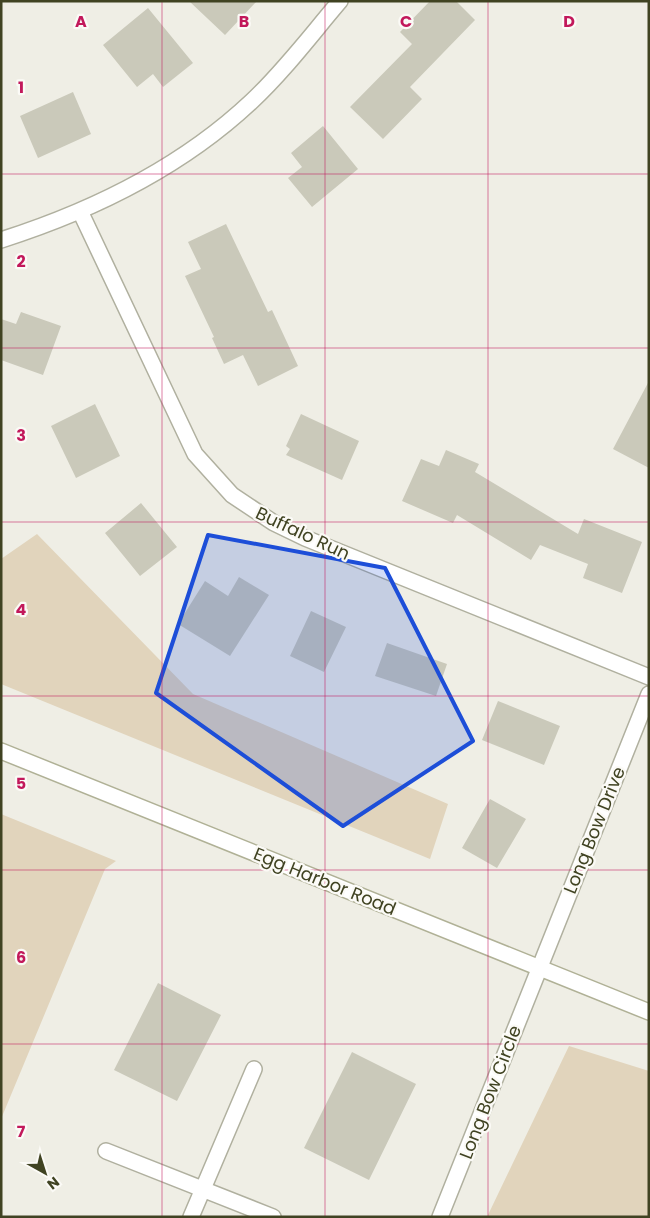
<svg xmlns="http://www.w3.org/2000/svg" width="650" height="1218" font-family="Poppins,sans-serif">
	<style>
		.green { fill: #e1d4bc }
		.building { fill: #cac9ba }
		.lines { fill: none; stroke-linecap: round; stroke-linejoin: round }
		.street-casing { stroke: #b0b09f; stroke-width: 18 }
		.secondary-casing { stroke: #b0b196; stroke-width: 18 }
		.street { stroke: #fff; stroke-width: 15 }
		.secondary { stroke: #fff; stroke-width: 15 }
		.marked { fill: #1d4ed8; fill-opacity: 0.2; stroke: #1d4ed8; stroke-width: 4; stroke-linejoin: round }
		.grid { fill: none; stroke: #c2185b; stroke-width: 1; stroke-opacity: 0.55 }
		.labels { text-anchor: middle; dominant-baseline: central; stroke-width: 4.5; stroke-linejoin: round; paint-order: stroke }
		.street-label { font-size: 18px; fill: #404322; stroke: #fbfaf6 }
		.grid-label { font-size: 16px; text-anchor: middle; font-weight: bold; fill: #c2185b; stroke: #fbfaf6; stroke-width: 4.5; stroke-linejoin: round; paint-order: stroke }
	</style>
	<rect width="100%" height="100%" fill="#efeee5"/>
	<path class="green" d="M 37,534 L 193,694 L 448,804 L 430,859 L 1,684 L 1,559 Z
		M 1,814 L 116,861 L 105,869 L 1,1119 Z
		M 569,1046 L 649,1071 L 649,1217 L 487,1217 Z"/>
	<path class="building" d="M 189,1 L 257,1 L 225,35 Z
		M 430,1 L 456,1 L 475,20 L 410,87 L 422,99 L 383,139 L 350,107 L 412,44 L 400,32 Z
		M 148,8 L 193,63 L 163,87 L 153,74 L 137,87 L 103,45 Z
		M 73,92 L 91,134 L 38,158 L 20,116 Z
		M 323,126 L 358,169 L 312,207 L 288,178 L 302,167 L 291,153 Z
		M 226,224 L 268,312 L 272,310 L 298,366 L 258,386 L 243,355 L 224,364 L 212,338 L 214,337 L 185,276 L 201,269 L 188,242 Z
		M 21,312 L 61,326 L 43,375 L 1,360 L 1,319 L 16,324 Z
		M 649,381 L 649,468 L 613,449 Z
		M 95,404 L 120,456 L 76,478 L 51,426 Z
		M 301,414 L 359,441 L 342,480 L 286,455 L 290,449 L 286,446 Z
		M 446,450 L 479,464 L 475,472 L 578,534 L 584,519 L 642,542 L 622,593 L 583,578 L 588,564 L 540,545 L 531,560 L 457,515 L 453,523 L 402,501 L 421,459 L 439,466 Z
		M 141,503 L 177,547 L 140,576 L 105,533 Z
		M 239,577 L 269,595 L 230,656 L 178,624 L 205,581 L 228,596 Z
		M 311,611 L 346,627 L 324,672 L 290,656 Z
		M 387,643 L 447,664 L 436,696 L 375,676 Z
		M 498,701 L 560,726 L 544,765 L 482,740 Z
		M 490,799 L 526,819 L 497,868 L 462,848 Z
		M 158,983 L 221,1015 L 177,1101 L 114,1070 Z
		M 352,1052 L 416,1084 L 369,1180 L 304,1148 Z"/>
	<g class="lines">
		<defs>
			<path id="street" d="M 80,211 L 195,454 L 232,495 L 274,523 L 305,538 L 649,677
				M 1,240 C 92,211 182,167 252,101 C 284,71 311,35 340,1
				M 106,1151 L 273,1217
				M 191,1217 L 254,1069
				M 440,1217 L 649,694"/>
			<path id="secondary" d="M 1,751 L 649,1012"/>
		</defs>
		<use href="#street" class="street-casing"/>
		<use href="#secondary" class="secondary-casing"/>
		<use href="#street" class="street"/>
		<use href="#secondary" class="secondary"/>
	</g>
	<path class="marked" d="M 208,535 L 385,568 L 473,741 L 343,826 L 156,693 Z"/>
	<path class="grid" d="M 162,1 L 162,1217M 325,1 L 325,1217M 488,1 L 488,1217M 1,174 L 649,174M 1,348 L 649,348M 1,522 L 649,522M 1,696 L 649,696M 1,870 L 649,870M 1,1044 L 649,1044"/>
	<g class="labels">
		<g class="street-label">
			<text transform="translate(303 533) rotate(25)">Buffalo Run</text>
			<text transform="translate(594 830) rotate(-68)">Long Bow Drive</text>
			<text transform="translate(325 881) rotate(22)">Egg Harbor Road</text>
			<text transform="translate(490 1092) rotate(-69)">Long Bow Circle</text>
		</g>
	</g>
	<g class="grid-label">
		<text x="81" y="27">A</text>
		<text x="244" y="27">B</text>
		<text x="406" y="27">C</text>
		<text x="569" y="27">D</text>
		<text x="21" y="93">1</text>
		<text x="21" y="267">2</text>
		<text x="21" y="441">3</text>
		<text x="21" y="615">4</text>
		<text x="21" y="789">5</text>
		<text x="21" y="963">6</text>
		<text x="21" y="1137">7</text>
	</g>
	<rect width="650" height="1218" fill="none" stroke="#404322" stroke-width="5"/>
	<g transform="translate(45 1173) rotate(141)" stroke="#fbfaf6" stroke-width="4" paint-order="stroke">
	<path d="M0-4L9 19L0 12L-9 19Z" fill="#404322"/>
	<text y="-8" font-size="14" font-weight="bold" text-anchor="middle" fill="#404322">N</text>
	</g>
</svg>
